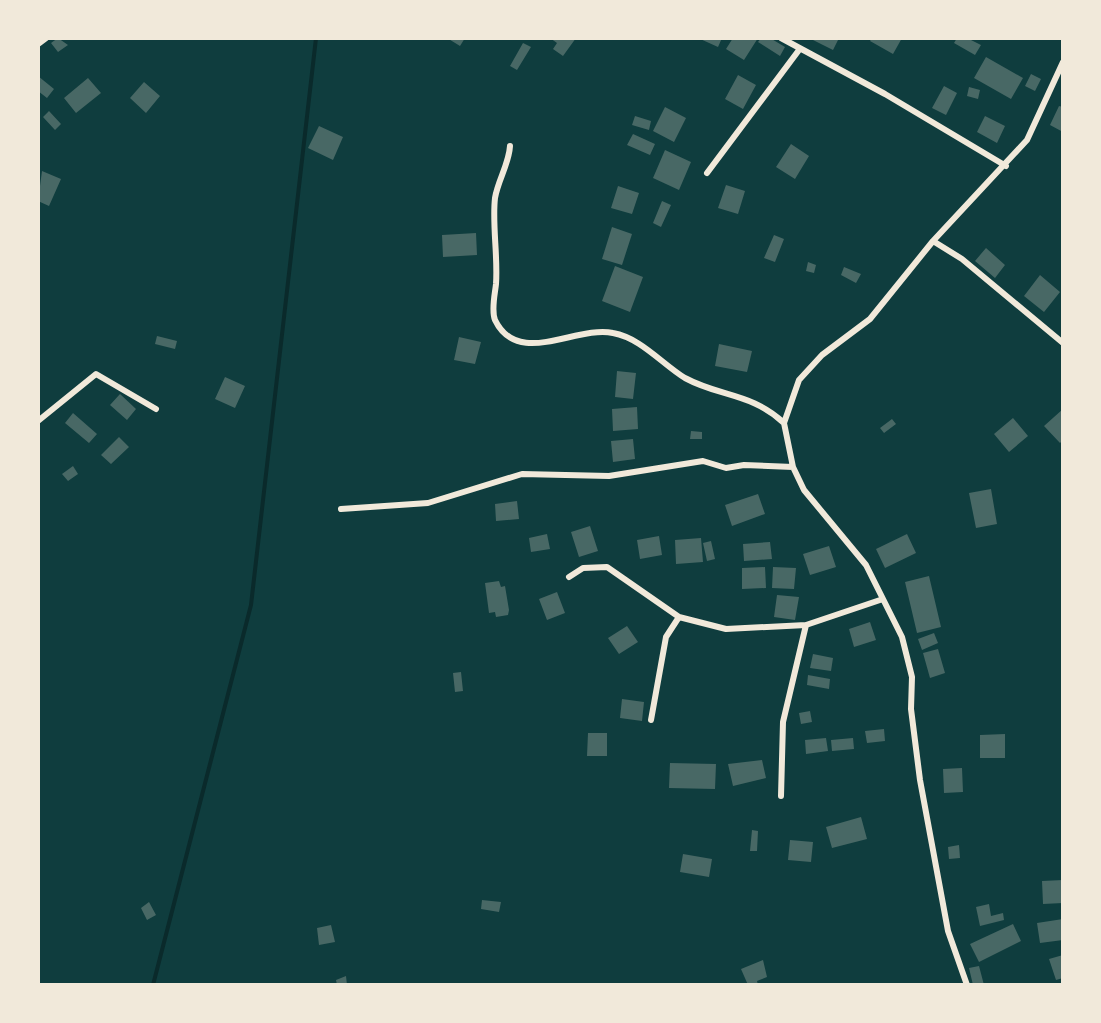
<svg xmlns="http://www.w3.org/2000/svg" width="1101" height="1023" font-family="Jost,sans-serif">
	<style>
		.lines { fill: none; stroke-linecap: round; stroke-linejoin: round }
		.stream { stroke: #0a2a2b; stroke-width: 4 }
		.building { fill: #486865 }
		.minor { stroke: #f1e9da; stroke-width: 6 }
	</style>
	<rect width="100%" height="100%" fill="#0f3d3e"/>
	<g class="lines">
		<path class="stream" d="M 153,985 L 251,605 L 316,38"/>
	</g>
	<path class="building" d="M 58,38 L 68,45 L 58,52 L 51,43 Z
		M 447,38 L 465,38 L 460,46 Z
		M 550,38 L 576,38 L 563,56 L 553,49 L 557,43 Z
		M 698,38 L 722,38 L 718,47 Z
		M 733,38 L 758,38 L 744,60 L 726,49 Z
		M 761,38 L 770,38 L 785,47 L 780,56 L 758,42 Z
		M 809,38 L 839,38 L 833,50 Z
		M 872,38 L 902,38 L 893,54 L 870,41 Z
		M 957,38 L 967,38 L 981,45 L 975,55 L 954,43 Z
		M 523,43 L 531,47 L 517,70 L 510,66 Z
		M 986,57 L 1023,78 L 1011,99 L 974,78 Z
		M 1031,74 L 1041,79 L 1035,91 L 1025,86 Z
		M 738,75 L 756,85 L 743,109 L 725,99 Z
		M 38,76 L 54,89 L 47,98 L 38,91 Z
		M 88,78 L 101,93 L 76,113 L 64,98 Z
		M 144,82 L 160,96 L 146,113 L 130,98 Z
		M 944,86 L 957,93 L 946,115 L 932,108 Z
		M 969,87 L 980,90 L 978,99 L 967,96 Z
		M 1059,106 L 1063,107 L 1063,132 L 1050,125 Z
		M 665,107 L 686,118 L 674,142 L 653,131 Z
		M 49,111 L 61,124 L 55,130 L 43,117 Z
		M 635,116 L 651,121 L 649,130 L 632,125 Z
		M 985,116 L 1005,126 L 997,143 L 977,132 Z
		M 319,126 L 343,137 L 333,160 L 308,148 Z
		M 633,134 L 655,144 L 650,155 L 627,145 Z
		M 791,144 L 809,156 L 795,179 L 776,167 Z
		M 665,150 L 691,162 L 679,190 L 653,178 Z
		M 42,171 L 61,179 L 49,206 L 38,201 Z
		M 726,185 L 745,191 L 738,214 L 718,208 Z
		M 618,186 L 639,193 L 632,214 L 611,208 Z
		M 662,201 L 671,205 L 661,227 L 653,223 Z
		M 612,227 L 632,234 L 622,265 L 602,259 Z
		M 476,233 L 477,255 L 443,257 L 442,235 Z
		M 774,235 L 784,239 L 775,262 L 764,258 Z
		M 986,248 L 1005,265 L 995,278 L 975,261 Z
		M 808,262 L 816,265 L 814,273 L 806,271 Z
		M 615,266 L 643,277 L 630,312 L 602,301 Z
		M 844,267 L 861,274 L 856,283 L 841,275 Z
		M 1040,275 L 1060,292 L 1044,312 L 1024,296 Z
		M 157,336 L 177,341 L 175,349 L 155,344 Z
		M 459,337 L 481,342 L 475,364 L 454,360 Z
		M 719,344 L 752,351 L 747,372 L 715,366 Z
		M 617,371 L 636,373 L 633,399 L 615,397 Z
		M 225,377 L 245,386 L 235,408 L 215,399 Z
		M 120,394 L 136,409 L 127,420 L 110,405 Z
		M 637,407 L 638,429 L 613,431 L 612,409 Z
		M 1063,409 L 1063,440 L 1060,443 L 1044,426 Z
		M 73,413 L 97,434 L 89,443 L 65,423 Z
		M 1013,418 L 1028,436 L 1009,452 L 994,434 Z
		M 892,419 L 896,424 L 884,433 L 880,428 Z
		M 691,431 L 702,432 L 702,439 L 690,439 Z
		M 119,437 L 129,447 L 111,464 L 101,455 Z
		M 633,439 L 635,459 L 613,462 L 611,441 Z
		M 73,466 L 78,474 L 68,481 L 62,474 Z
		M 991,489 L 997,524 L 976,528 L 969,493 Z
		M 758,494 L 765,514 L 732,526 L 725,505 Z
		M 517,501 L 519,519 L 496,521 L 495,504 Z
		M 590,526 L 598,551 L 579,557 L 571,532 Z
		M 547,534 L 550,549 L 531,552 L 529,538 Z
		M 907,534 L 916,553 L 885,568 L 876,549 Z
		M 659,536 L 662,555 L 640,559 L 637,540 Z
		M 701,538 L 703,562 L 676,564 L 675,540 Z
		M 711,541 L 715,559 L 707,561 L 703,543 Z
		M 770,542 L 772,559 L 744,561 L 743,544 Z
		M 829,546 L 836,567 L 810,575 L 803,554 Z
		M 765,567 L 766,588 L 742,589 L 742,568 Z
		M 773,567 L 796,568 L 794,589 L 772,588 Z
		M 929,576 L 941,627 L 917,633 L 905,582 Z
		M 499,581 L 501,587 L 505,586 L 509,610 L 508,615 L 496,617 L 495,612 L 489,613 L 485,583 Z
		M 557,592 L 565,613 L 547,620 L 539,599 Z
		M 777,595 L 799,597 L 795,620 L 774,617 Z
		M 870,622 L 876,640 L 854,647 L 849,629 Z
		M 627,626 L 638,642 L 619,654 L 608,638 Z
		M 934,633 L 938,643 L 922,650 L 918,639 Z
		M 938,649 L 945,673 L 930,678 L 923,653 Z
		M 813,654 L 833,658 L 831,671 L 810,668 Z
		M 461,672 L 463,691 L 455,692 L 453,673 Z
		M 808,675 L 830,679 L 829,689 L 807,685 Z
		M 622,699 L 644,702 L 642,721 L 620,718 Z
		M 810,711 L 812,722 L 801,724 L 799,713 Z
		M 884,729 L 885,741 L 867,743 L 865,731 Z
		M 588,733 L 607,733 L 607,756 L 587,756 Z
		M 1005,734 L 1005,758 L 980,758 L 980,735 Z
		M 826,738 L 828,751 L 806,754 L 805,740 Z
		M 853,738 L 854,749 L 832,751 L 831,740 Z
		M 762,760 L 766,778 L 733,786 L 728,764 Z
		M 670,763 L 716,764 L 715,789 L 669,788 Z
		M 962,768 L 963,792 L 944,793 L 943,769 Z
		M 861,817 L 867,839 L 832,848 L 826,827 Z
		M 752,830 L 758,831 L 757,851 L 750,851 Z
		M 790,840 L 813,842 L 811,862 L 788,860 Z
		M 959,845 L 960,858 L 949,859 L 948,847 Z
		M 683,854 L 712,859 L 709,877 L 680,872 Z
		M 1063,880 L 1063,903 L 1043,904 L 1042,881 Z
		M 482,900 L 501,902 L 499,912 L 481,909 Z
		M 149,902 L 156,915 L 147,920 L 141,908 Z
		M 989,904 L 991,916 L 1003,913 L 1004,920 L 980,926 L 976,907 Z
		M 1063,919 L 1063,940 L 1040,943 L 1037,923 Z
		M 1013,924 L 1021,941 L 979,962 L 970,944 Z
		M 331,925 L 335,942 L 319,945 L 317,928 Z
		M 1063,955 L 1063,978 L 1056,980 L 1049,959 Z
		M 763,960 L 767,977 L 757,981 L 758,985 L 748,985 L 741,969 Z
		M 979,966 L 984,985 L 973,985 L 969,968 Z
		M 346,976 L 347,985 L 337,985 L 336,980 Z"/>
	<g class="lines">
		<path class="minor" d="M 781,38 L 885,94 L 1006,166
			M 38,44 L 46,38
			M 510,146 C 509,164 498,180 495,198 C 492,224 498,256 496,284 C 495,294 491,310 495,320 C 518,368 576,325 613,333 C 641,338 662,364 685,378 C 720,397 752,393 784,423
			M 707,173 L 799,50
			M 933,241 L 962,259 L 1063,343
			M 38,421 L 96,374 L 156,409
			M 341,509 L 428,503 L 522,474 L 609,476 L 703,461 L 726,468 L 744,465 L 793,467
			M 569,577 L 583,568 L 607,567 L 679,617 L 726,629 L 806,625 L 883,599
			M 651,720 L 666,637 L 679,617
			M 781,796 L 783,722 L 806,625
			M 967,985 L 948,931 L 920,780 L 911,709 L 912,677 L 902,637 L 866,565 L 804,490 L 793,467 L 784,423 L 799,380 L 822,355 L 870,319 L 933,241 L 1027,140 L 1063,62"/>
	</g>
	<rect width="1101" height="1023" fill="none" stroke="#f1e9da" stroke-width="80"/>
</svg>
